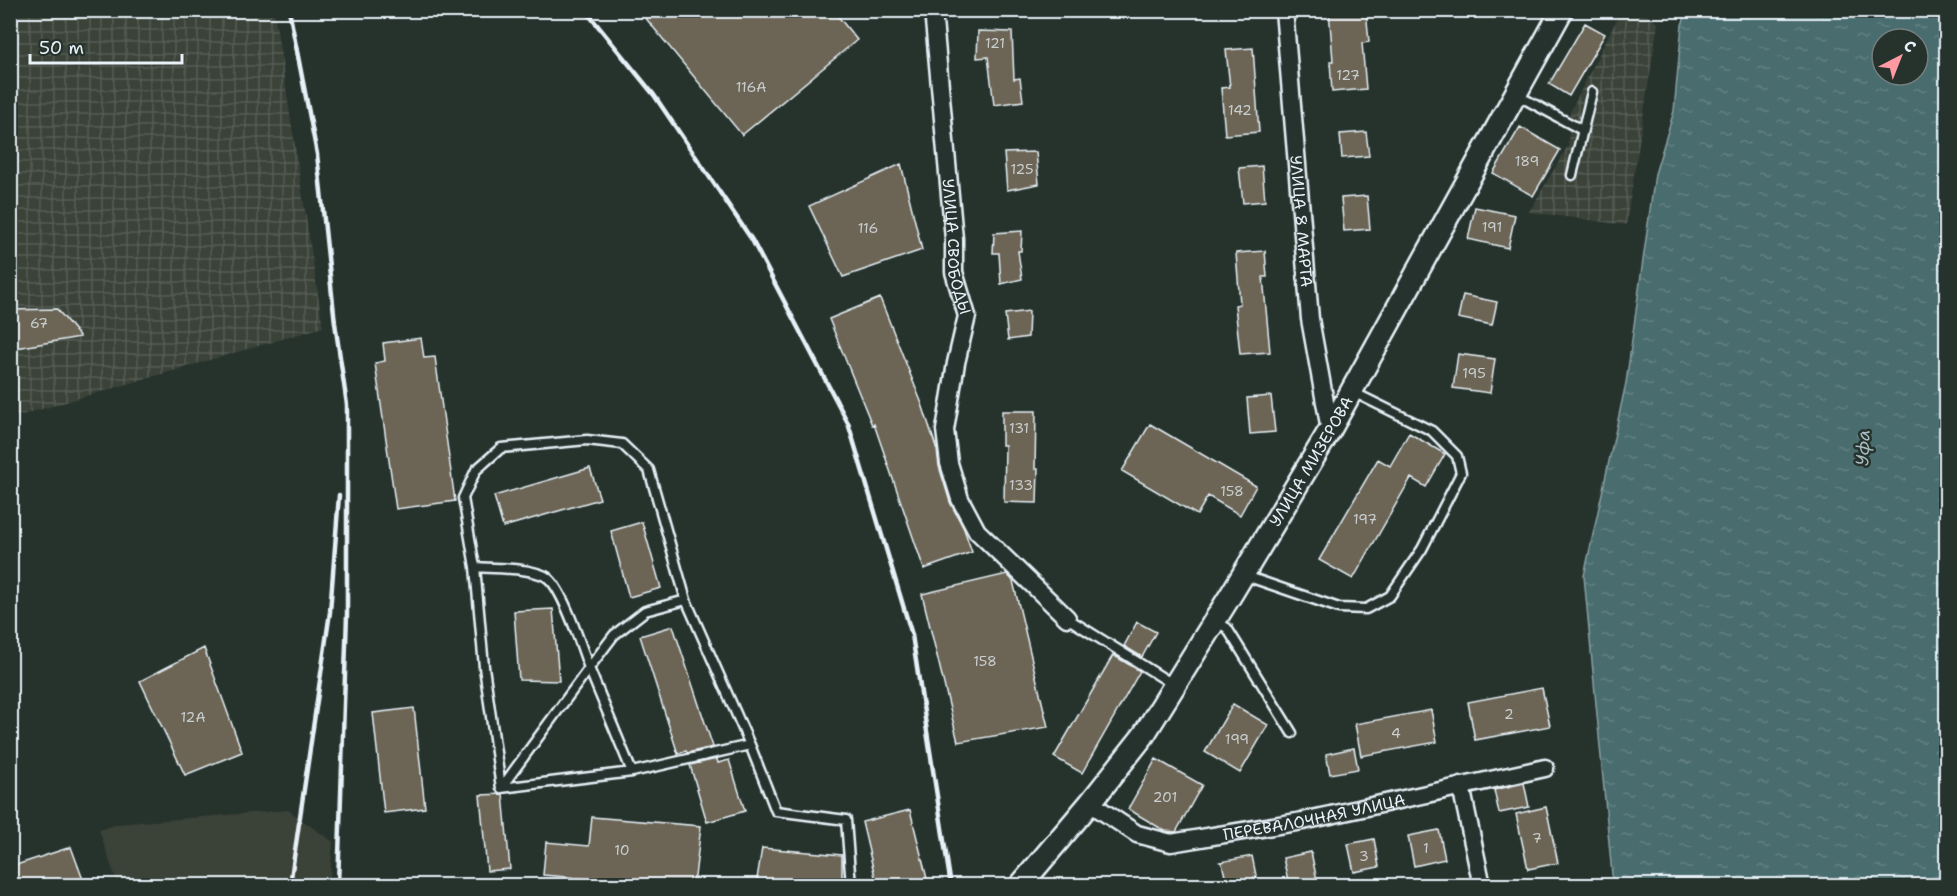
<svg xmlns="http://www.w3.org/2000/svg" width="1957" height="896" font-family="'Shantell Sans',sans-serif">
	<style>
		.built { fill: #3b4239 }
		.industrial { fill: url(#industrial-grid) }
		.water { fill: url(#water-ripples); stroke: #89a1a5; stroke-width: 1.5; fill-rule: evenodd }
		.building { fill: #6c6555; stroke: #e8f1f8; stroke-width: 1.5 }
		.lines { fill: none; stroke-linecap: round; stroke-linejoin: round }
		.service-casing { stroke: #e8f1f8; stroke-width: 13 }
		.minor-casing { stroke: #e8f1f8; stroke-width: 21 }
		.tertiary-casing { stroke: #e8f1f8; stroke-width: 26 }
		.service { stroke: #26332d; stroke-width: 8 }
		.minor { stroke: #26332d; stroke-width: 16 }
		.tertiary { stroke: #26332d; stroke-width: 21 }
		.rail { stroke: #e8f1f8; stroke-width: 4.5 }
		.labels { text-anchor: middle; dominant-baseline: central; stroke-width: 5; stroke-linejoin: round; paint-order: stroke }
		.number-label { font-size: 14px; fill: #c9cecf }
		.street-label { font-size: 16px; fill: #e8f1f8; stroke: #26332d }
		.water-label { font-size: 18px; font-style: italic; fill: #a8bcc1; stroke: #26332d }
	</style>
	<defs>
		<pattern id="industrial-grid" width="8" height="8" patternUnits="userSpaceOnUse" patternTransform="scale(1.5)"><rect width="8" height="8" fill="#3b4239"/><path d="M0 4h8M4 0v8" fill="none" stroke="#575e56"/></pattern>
		<pattern id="water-ripples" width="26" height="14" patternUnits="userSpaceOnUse" patternTransform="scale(1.5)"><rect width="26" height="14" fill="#496c6e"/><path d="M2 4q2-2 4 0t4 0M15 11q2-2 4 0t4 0" fill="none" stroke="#638183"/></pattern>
	</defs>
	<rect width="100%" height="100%" fill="#26332d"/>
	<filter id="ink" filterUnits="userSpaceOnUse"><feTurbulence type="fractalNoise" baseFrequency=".0167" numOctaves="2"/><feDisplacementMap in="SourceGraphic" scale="12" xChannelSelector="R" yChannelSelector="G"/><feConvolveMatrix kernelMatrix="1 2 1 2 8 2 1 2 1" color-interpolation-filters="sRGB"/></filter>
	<g filter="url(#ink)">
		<path class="built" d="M 288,810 L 333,842 L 329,885 L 118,885 L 99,830 L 117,824 Z"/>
		<path class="industrial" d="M 11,11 L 274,11 L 323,327 L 11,418 Z
			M 1630,11 L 1641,11 L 1658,23 L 1626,225 L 1529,212 L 1568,146 L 1570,112 L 1618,17 Z"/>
		<path class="water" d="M 1687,11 L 1946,11 L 1946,885 L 1613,885 L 1584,576 L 1626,383 L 1655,174 L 1674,111 L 1682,25 ZM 1882,39 L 1918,39 L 1918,75 L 1882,75 Z"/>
		<path class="building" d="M 639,10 L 833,10 L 857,40 L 742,135 Z
			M 1329,10 L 1366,10 L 1369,42 L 1362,43 L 1366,89 L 1332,92 L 1330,61 L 1333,61 Z
			M 1585,23 L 1605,34 L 1569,96 L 1549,84 Z
			M 978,31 L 1012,32 L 1014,79 L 1020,78 L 1023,101 L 994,105 L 988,57 L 977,58 Z
			M 1253,48 L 1259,132 L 1225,135 L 1221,88 L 1230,87 L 1226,50 Z
			M 1520,127 L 1560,150 L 1533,196 L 1493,173 Z
			M 1366,132 L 1369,156 L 1342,158 L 1340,134 Z
			M 1036,152 L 1039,184 L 1007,190 L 1004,153 Z
			M 901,164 L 922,250 L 843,277 L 809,206 Z
			M 1262,166 L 1265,201 L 1243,203 L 1239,168 Z
			M 1367,196 L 1370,229 L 1344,231 L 1341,198 Z
			M 1475,207 L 1515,215 L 1508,248 L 1468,239 Z
			M 1022,231 L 1021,251 L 1018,251 L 1022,279 L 1001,284 L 999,253 L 993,253 L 994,233 Z
			M 1265,251 L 1267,277 L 1263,277 L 1270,352 L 1240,354 L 1235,305 L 1240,304 L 1236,253 Z
			M 1463,295 L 1497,302 L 1492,325 L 1458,318 Z
			M 880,298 L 922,404 L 937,450 L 939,466 L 950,502 L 964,529 L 972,552 L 924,569 L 874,424 L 872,425 L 829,319 Z
			M 57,309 L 80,337 L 10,349 L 10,310 Z
			M 1029,311 L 1028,337 L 1008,340 L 1005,314 Z
			M 421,338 L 424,358 L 435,357 L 455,501 L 396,509 L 375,363 L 385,361 L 383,343 Z
			M 1458,354 L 1495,359 L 1490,393 L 1453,388 Z
			M 1271,396 L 1275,432 L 1250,434 L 1247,398 Z
			M 1002,411 L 1036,411 L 1035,469 L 1038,469 L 1037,503 L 1004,502 L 1005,445 L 1002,445 Z
			M 1150,424 L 1256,486 L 1240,515 L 1208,496 L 1197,515 L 1122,471 Z
			M 1409,433 L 1445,454 L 1426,487 L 1411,478 L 1353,579 L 1319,560 L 1378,459 L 1390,466 Z
			M 590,468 L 600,499 L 503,527 L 494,496 Z
			M 642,522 L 661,588 L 629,597 L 611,531 Z
			M 1007,574 L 1013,581 L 1048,727 L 958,742 L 922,594 Z
			M 553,609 L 559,681 L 519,680 L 514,611 Z
			M 1137,622 L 1156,632 L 1142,657 L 1124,646 Z
			M 673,626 L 713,747 L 687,753 L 686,751 L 678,754 L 640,636 Z
			M 204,648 L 242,752 L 185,775 L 140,681 Z
			M 1113,655 L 1140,671 L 1082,773 L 1054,757 Z
			M 1542,688 L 1550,726 L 1475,740 L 1468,702 Z
			M 1233,704 L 1268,725 L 1240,773 L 1205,752 Z
			M 414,708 L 425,808 L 384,813 L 373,713 Z
			M 1431,710 L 1437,742 L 1361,756 L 1355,724 Z
			M 1354,748 L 1358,769 L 1330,774 L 1326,754 Z
			M 717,759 L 718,763 L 729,760 L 745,811 L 707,822 L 690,765 Z
			M 1156,759 L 1202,785 L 1176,832 L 1165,831 L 1128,809 Z
			M 1524,783 L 1529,807 L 1499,813 L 1494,790 Z
			M 503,794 L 510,869 L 487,871 L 480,795 Z
			M 1546,807 L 1558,863 L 1528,869 L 1516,814 Z
			M 910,810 L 928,883 L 917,885 L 877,885 L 862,822 Z
			M 592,817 L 701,826 L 694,885 L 661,885 L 543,875 L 546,842 L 589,846 Z
			M 1439,830 L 1445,859 L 1414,866 L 1408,836 Z
			M 1374,839 L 1379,867 L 1354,872 L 1348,844 Z
			M 71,847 L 85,885 L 10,885 L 10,867 Z
			M 762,848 L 842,855 L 842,885 L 756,885 Z
			M 1311,852 L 1318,885 L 1289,885 L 1283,858 Z
			M 1252,856 L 1258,885 L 1227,885 L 1222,863 L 1220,862 Z"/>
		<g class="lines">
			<defs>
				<path id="service" d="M 1517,95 L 1582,130
					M 1572,175 L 1592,92
					M 475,567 C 498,569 524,567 545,576 C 562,584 582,649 589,668 L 501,788
					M 1243,575 L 1339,608 L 1366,609 L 1390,596 L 1422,549 L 1461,473 L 1457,456 L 1432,431 L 1361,396 L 1353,389
					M 1067,618 L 1174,685
					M 1215,621 L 1227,628 L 1292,733
					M 632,772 L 589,668 L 614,635 L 645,611 L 686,600
					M 501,788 L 484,667 L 475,567 L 463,498 L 476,470 L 501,448 L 587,440 L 622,444 L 649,470 L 686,600 L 750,745 L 776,811 L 846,820 L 851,886
					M 501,788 L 632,772 L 750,745"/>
				<g id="minor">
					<path id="s1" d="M 933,10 L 954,239 L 954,272 L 967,316 L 956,363 L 945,430 L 949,463 L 960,499 L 977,531 L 1067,618"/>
					<path id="s2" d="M 1284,10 L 1310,319 L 1330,430"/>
					<path d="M 1461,786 L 1482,886"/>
					<path id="s3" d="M 1090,803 L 1137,834 L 1171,843 L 1303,821 L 1545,768"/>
				</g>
				<g id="tertiary">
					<path id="s4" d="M 1020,886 L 1090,803 L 1143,736 L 1232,593 L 1330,430 L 1562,10"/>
				</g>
			</defs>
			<use href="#service" class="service-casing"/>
			<use href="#minor" class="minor-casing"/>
			<use href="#tertiary" class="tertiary-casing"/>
			<use href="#service" class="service"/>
			<use href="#minor" class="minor"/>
			<use href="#tertiary" class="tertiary"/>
			<path class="rail" d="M 289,10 L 317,154 L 335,323 L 347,405 L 347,614 L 338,886
				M 585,10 L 654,95 L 752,240 L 848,423 L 912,635 L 951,886
				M 291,878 L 330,612 L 339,495"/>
		</g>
	</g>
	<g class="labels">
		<g class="number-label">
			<text x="995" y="43">121</text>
			<text x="1348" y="75">127</text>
			<text x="751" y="87">116А</text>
			<text x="1240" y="110">142</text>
			<text x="1527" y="161">189</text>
			<text x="1022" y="169">125</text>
			<text x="1492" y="227">191</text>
			<text x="868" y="228">116</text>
			<text x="39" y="323">67</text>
			<text x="1474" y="373">195</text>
			<text x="1019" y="428">131</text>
			<text x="1021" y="485">133</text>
			<text x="1232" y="491">158</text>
			<text x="1365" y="519">197</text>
			<text x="985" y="661">158</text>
			<text x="1509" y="714">2</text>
			<text x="193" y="717">12А</text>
			<text x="1396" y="733">4</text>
			<text x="1237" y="739">199</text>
			<text x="1165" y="797">201</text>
			<text x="1537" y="838">7</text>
			<text x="1426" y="848">1</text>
			<text x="622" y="850">10</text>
			<text x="1364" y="856">3</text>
		</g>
		<g class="street-label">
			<text stroke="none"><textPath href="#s2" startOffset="212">УЛИЦА 8 МАРТА</textPath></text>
			<text stroke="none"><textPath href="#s1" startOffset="238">УЛИЦА СВОБОДЫ</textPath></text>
			<text stroke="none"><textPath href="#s4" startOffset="516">УЛИЦА МИЗЕРОВА</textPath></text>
			<text stroke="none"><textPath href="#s3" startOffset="237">ПЕРЕВАЛОЧНАЯ УЛИЦА</textPath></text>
		</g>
		<g class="water-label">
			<text transform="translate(1863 448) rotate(-88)">Уфа</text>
		</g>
	</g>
	<rect width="1957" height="896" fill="none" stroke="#26332d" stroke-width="36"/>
	<rect x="18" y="18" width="1921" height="860" fill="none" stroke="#e8f1f8" stroke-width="2" filter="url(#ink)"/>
	<g transform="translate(1900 57) rotate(42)"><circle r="28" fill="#26332d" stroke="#747f7e" stroke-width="1.5"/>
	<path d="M0-4.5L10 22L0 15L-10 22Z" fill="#ff9aa2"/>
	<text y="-9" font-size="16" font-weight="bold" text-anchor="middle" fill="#e8f1f8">С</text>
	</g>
	<path d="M30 54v9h152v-9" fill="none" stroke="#e8f1f8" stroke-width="3"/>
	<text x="39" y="54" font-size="18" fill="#e8f1f8" stroke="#26332d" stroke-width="4.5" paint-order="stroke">50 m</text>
</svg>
